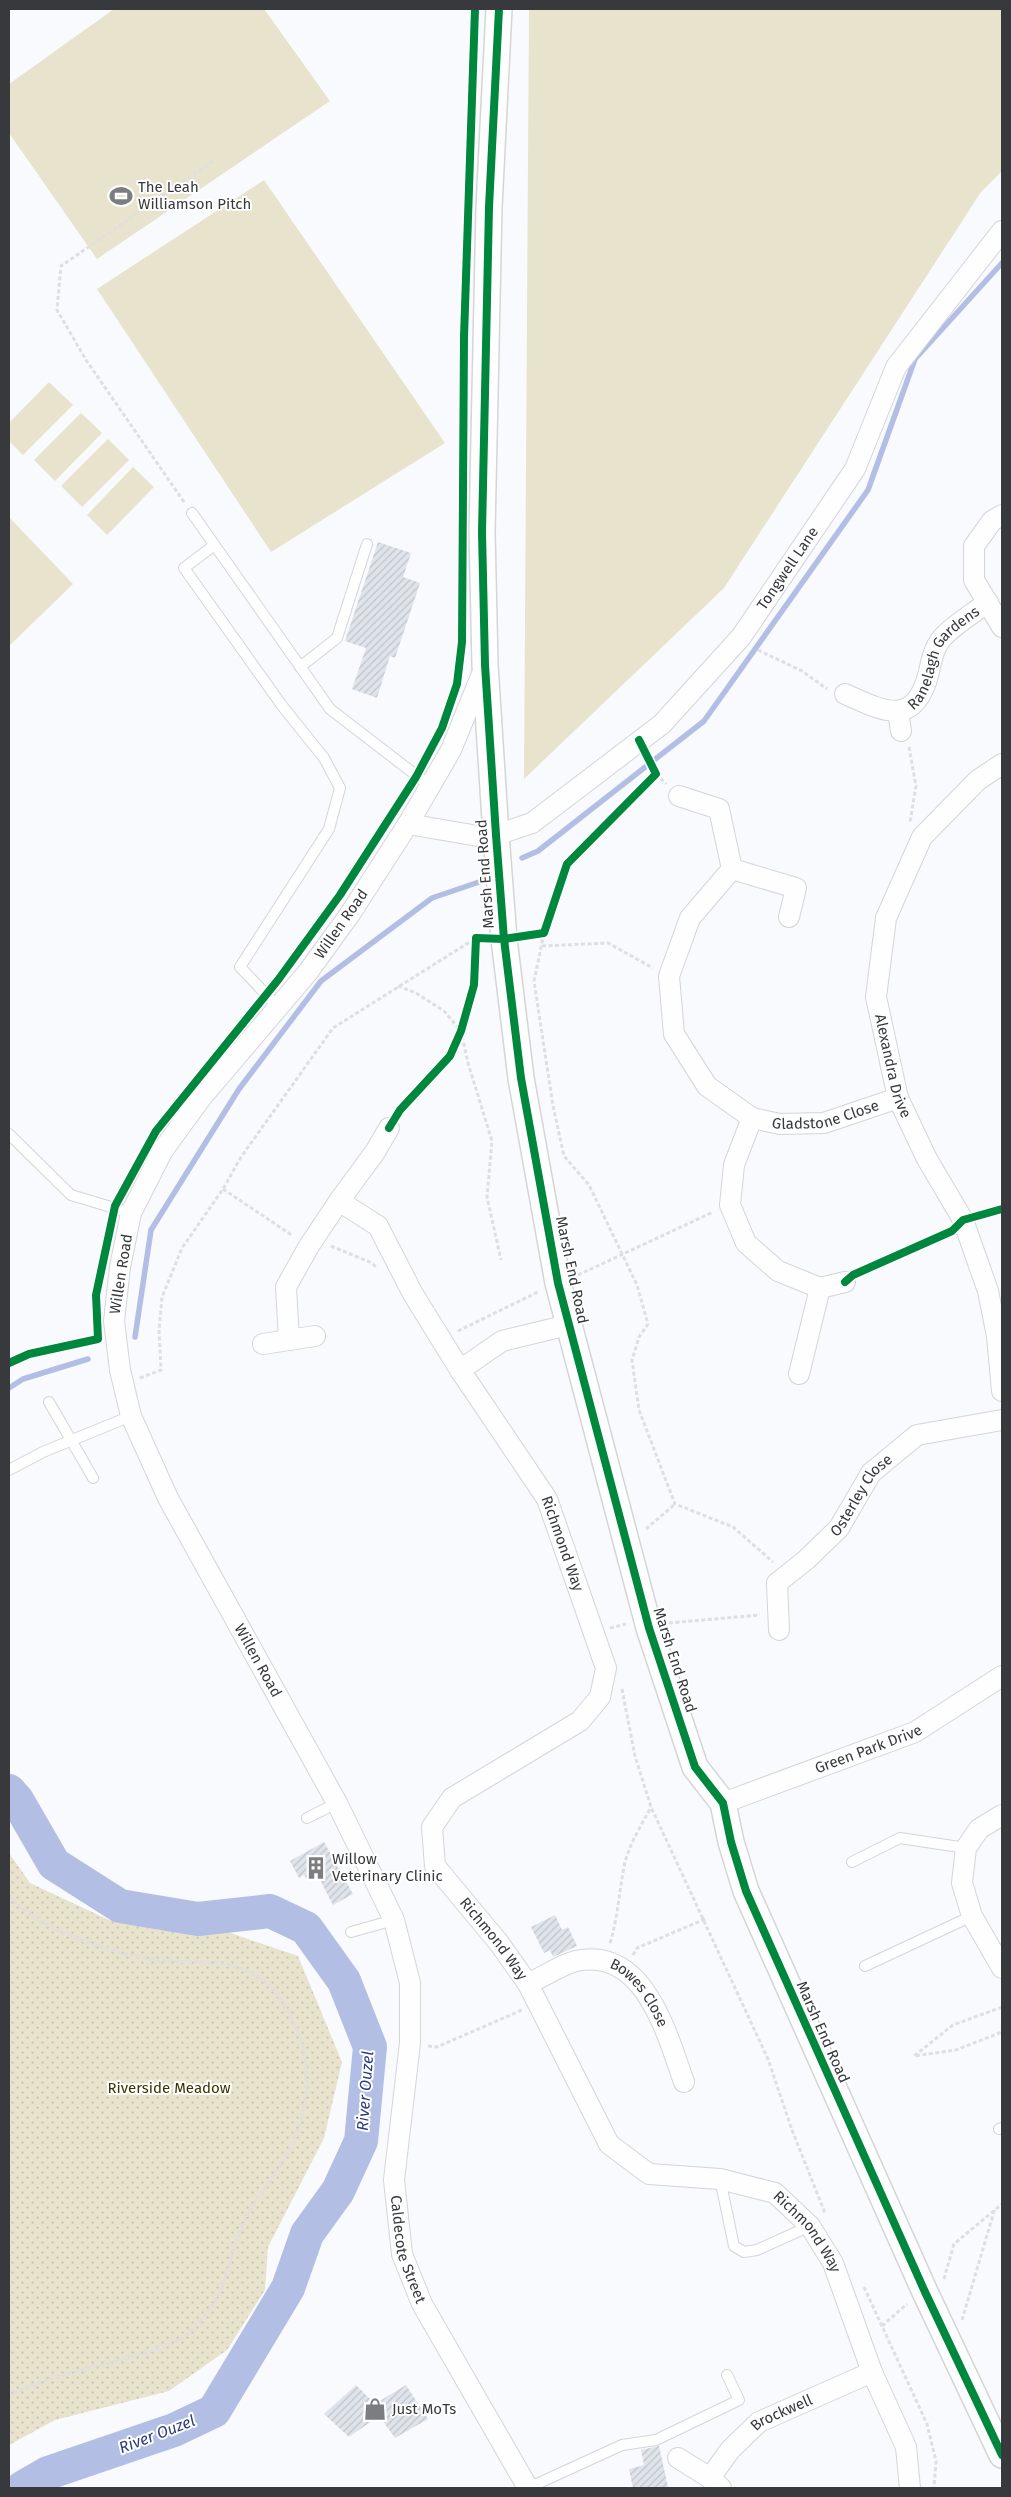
<svg xmlns="http://www.w3.org/2000/svg" width="1011" height="2497" font-family="'Fira Sans',sans-serif">
	<style>
		.green { fill: #e8e3cd }
		.park { fill: url(#park-dots) }
		.lines { fill: none; stroke-linecap: round; stroke-linejoin: round }
		.stream { stroke: #b2bee4; stroke-width: 5.5 }
		.river { stroke: #b2bee4; stroke-width: 34 }
		.building { fill: url(#building-hatch) }
		.service-casing { stroke: #d4d5d8; stroke-width: 12 }
		.minor-casing { stroke: #d4d5d8; stroke-width: 22 }
		.tertiary-casing { stroke: #d4d5d8; stroke-width: 28 }
		.path { stroke: #dedfdf; stroke-width: 3; stroke-dasharray: 4 2.5; stroke-linecap: butt }
		.service { stroke: #fefeff; stroke-width: 10 }
		.minor { stroke: #fefeff; stroke-width: 20 }
		.tertiary { stroke: #fefeff; stroke-width: 25 }
		.cycleway-casing { stroke: #fff; stroke-width: 11 }
		.cycleway { stroke: #00873e; stroke-width: 8 }
		.labels { text-anchor: middle; dominant-baseline: central; stroke-width: 4; stroke-linejoin: round; paint-order: stroke }
		.poi-label { font-size: 15px; fill: #37393c; stroke: #fff; text-anchor: start }
		.street-label { font-size: 15px; fill: #37393c; stroke: #fff }
		.park-label { font-size: 15px; fill: #3d3302; stroke: #fff }
		.water-label { font-size: 16px; font-style: italic; fill: #2e3d7c; stroke: #fff }
	</style>
	<defs>
		<pattern id="park-dots" width="8" height="8" patternUnits="userSpaceOnUse" patternTransform="scale(1.25)"><rect width="8" height="8" fill="#e8e3cd"/><path d="M2 2h.1M6 6h.1" fill="none" stroke="#c8c4b1" stroke-width="1.8" stroke-linecap="round"/></pattern>
		<pattern id="building-hatch" width="6" height="6" patternUnits="userSpaceOnUse" patternTransform="scale(1.25)"><rect width="6" height="6" fill="#dfe3ea"/><path d="M-1 1l2-2M0 6l6-6M5 7l2-2" fill="none" stroke="#c0c4ca"/></pattern>
	</defs>
	<rect width="100%" height="100%" fill="#f8fafd"/>
	<path class="green" d="M 114,9 L 264,9 L 330,101 L 97,259 L 9,133 L 9,84 Z
		M 529,9 L 1002,9 L 1002,171 L 981,192 L 724,588 L 524,779 Z
		M 264,180 L 445,443 L 271,552 L 97,289 Z
		M 49,382 L 73,405 L 23,455 L 9,441 L 9,423 Z
		M 81,413 L 102,433 L 55,481 L 34,460 Z
		M 108,439 L 129,460 L 82,507 L 61,486 Z
		M 133,467 L 154,487 L 107,535 L 87,515 Z
		M 9,517 L 73,584 L 9,646 Z"/>
	<path class="park" d="M 9,1853 L 30,1883 L 109,1920 L 222,1930 L 298,1956 L 342,2062 L 324,2138 L 268,2247 L 265,2290 L 227,2350 L 169,2391 L 55,2420 L 9,2445 Z"/>
	<g class="lines">
		<path class="stream" d="M 522,858 L 538,851 L 704,721 L 868,490 L 915,359 L 1002,263
			M 135,1337 L 151,1230 L 239,1089 L 321,981 L 432,898 L 482,881
			M 9,1388 L 23,1379 L 88,1359"/>
		<path class="river" d="M 9,1791 L 17,1800 L 54,1864 L 120,1906 L 198,1919 L 270,1911 L 306,1928 L 344,1981 L 370,2047 L 361,2141 L 338,2191 L 307,2234 L 288,2288 L 214,2411 L 174,2430 L 48,2473 L 22,2488"/>
	</g>
	<path class="building" d="M 378,542 L 411,553 L 403,577 L 420,583 L 395,658 L 390,656 L 377,698 L 352,689 L 366,648 L 345,641 Z
		M 324,1842 L 353,1894 L 333,1905 L 318,1876 L 308,1881 L 304,1875 L 299,1878 L 290,1861 Z
		M 555,1915 L 562,1930 L 568,1927 L 577,1946 L 553,1957 L 550,1950 L 544,1953 L 531,1927 Z
		M 356,2385 L 375,2404 L 406,2385 L 428,2419 L 395,2438 L 379,2416 L 349,2437 L 324,2414 Z
		M 659,2446 L 668,2487 L 633,2488 L 629,2469 L 644,2465 L 641,2450 Z"/>
	<g class="lines">
		<defs>
			<path id="service" d="M 192,513 L 330,709 L 430,786
				M 213,546 L 184,568 L 283,707 L 324,758 L 340,788 L 329,829 L 240,967 L 278,1007
				M 300,667 L 337,638 L 367,544
				M 9,1134 L 71,1195 L 131,1213
				M 49,1402 L 93,1478
				M 9,1470 L 43,1452 L 131,1416
				M 307,1818 L 337,1803
				M 852,1862 L 900,1838 L 966,1848
				M 351,1932 L 394,1920
				M 865,1966 L 972,1916
				M 999,2129 L 1002,2128
				M 720,2179 L 734,2246 L 744,2252 L 757,2250 L 810,2226
				M 528,2488 L 622,2445 L 656,2440 L 739,2400 L 727,2375"/>
			<g id="minor">
				<path d="M 1002,515 L 992,521 L 974,546 L 974,580 L 1002,627"/>
				<path id="s1" d="M 484,669 L 451,750 L 408,824 L 350,914 L 308,972 L 201,1098 L 163,1150 L 131,1213 L 120,1267 L 114,1321 L 120,1370 L 131,1416 L 168,1498 L 337,1803 L 394,1920 L 410,1983 L 410,2043 L 394,2180 L 402,2254 L 422,2304 L 528,2488"/>
				<path id="s2" d="M 845,694 C 885,712 915,728 929,672 C 931,661 935,645 943,637 C 955,624 974,613 988,602"/>
				<path d="M 898,711 L 901,731"/>
				<path id="s3" d="M 1002,764 L 978,780 L 922,837 L 886,918 L 876,997 L 898,1098 L 927,1159 L 963,1220 L 988,1291 L 997,1336 L 1002,1391"/>
				<path id="s4" d="M 679,796 L 719,809 L 732,869 L 690,918 L 669,976 L 674,1034 L 707,1086 L 752,1118 L 780,1124 L 824,1123 L 898,1098"/>
				<path id="s5" d="M 408,824 L 478,836 L 496,835 L 532,823 L 662,724 L 741,637 L 855,469 L 896,367 L 1002,231"/>
				<path d="M 732,869 L 796,888 L 789,917"/>
				<path d="M 752,1118 L 734,1165 L 730,1205 L 746,1243 L 778,1271 L 820,1288 L 799,1374"/>
				<path d="M 339,1201 L 375,1152 L 389,1128"/>
				<path d="M 820,1288 L 845,1282"/>
				<path id="s6" d="M 289,1340 L 286,1287 L 309,1246 L 339,1201 L 378,1226 L 413,1294 L 460,1370 L 547,1499 L 606,1668 L 600,1697 L 580,1721 L 452,1798 L 432,1827 L 435,1866 L 499,1943 L 528,1984 L 609,2144 L 649,2174 L 720,2179 L 775,2193 L 810,2226 L 833,2263 L 872,2372 L 906,2447 L 910,2488"/>
				<path d="M 263,1344 L 315,1336"/>
				<path d="M 460,1370 L 502,1341 L 568,1325"/>
				<path id="s7" d="M 779,1630 L 777,1583 L 806,1560 L 839,1528 L 871,1473 L 917,1435 L 1002,1420"/>
				<path id="s8" d="M 723,1803 L 915,1732 L 1002,1676"/>
				<path d="M 1002,1815 L 979,1829 L 966,1848 L 962,1883 L 972,1916 L 1002,1968"/>
				<path id="s9" d="M 528,1984 C 543,1977 560,1965 576,1961 C 644,1946 667,2034 684,2082"/>
				<path d="M 678,2458 L 710,2478"/>
				<path id="s10" d="M 721,2488 L 710,2478 L 730,2450 L 759,2422 L 872,2372"/>
			</g>
			<path id="tertiary" d="M 499,9 L 489,207 L 482,532 L 485,665 L 496,835 L 504,939 L 521,1078 L 558,1283 L 649,1628 L 695,1767 L 723,1803 L 731,1842 L 746,1891 L 925,2292 L 1002,2455"/>
		</defs>
		<use href="#service" class="service-casing"/>
		<use href="#minor" class="minor-casing"/>
		<use href="#tertiary" class="tertiary-casing"/>
		<path class="path" d="M 184,502 L 86,360 L 57,310 L 61,266 L 213,161
			M 758,650 L 802,671 L 827,689
			M 909,747 L 916,786 L 910,822
			M 656,774 L 666,784
			M 544,933 L 534,981 L 553,1106 L 564,1156 L 589,1185 L 637,1285 L 648,1324 L 639,1337 L 632,1360 L 639,1410 L 675,1504 L 733,1527 L 773,1562
			M 542,946 L 608,943 L 653,968
			M 398,986 L 416,993 L 444,1011 L 461,1031 L 468,1063 L 492,1141 L 487,1197 L 501,1260
			M 223,1189 L 293,1236
			M 331,1246 L 372,1263 L 377,1268
			M 578,1275 L 713,1212
			M 458,1331 L 538,1292
			M 140,1378 L 161,1370 L 159,1330 L 162,1297 L 182,1248 L 223,1189 L 241,1157 L 333,1028 L 476,938
			M 646,1529 L 675,1504
			M 669,1623 L 760,1615
			M 610,1628 L 626,1624
			M 622,1689 L 635,1756 L 651,1807 L 768,2059 L 792,2130 L 825,2213
			M 9,1896 C 39,1930 112,1954 157,1960 C 188,1964 227,1958 255,1975 C 274,1986 286,2005 295,2025 C 314,2065 308,2114 287,2154 C 274,2178 255,2199 243,2223 C 227,2260 228,2294 197,2324 C 192,2329 187,2336 181,2339 C 163,2349 140,2354 120,2360 C 82,2370 44,2378 9,2395
			M 610,1943 C 618,1917 619,1893 624,1867 C 628,1846 641,1826 651,1807
			M 633,1955 L 637,1948 L 705,1919
			M 1002,2007 L 953,2025 L 914,2056 L 956,2050 L 1002,2032
			M 428,2046 L 437,2047 L 522,2010
			M 944,2279 L 954,2244 L 1002,2204
			M 864,2287 L 927,2424 L 936,2461 L 934,2488
			M 962,2320 L 995,2208
			M 882,2326 L 907,2304"/>
		<use href="#service" class="service"/>
		<use href="#minor" class="minor"/>
		<use href="#tertiary" class="tertiary"/>
		<defs>
			<path id="cycleway" d="M 499,9 L 489,207 L 482,532 L 485,665 L 496,835 L 504,939 L 521,1078 L 558,1283 L 649,1628 L 695,1767 L 723,1803 L 731,1842 L 746,1891 L 925,2292 L 1002,2455
				M 389,1128 L 400,1110 L 450,1056 L 461,1031 L 474,985 L 476,938 L 504,939 L 544,933 L 567,864 L 656,774 L 639,740
				M 845,1282 L 853,1275 L 952,1231 L 963,1220 L 1002,1209
				M 9,1363 L 29,1354 L 98,1339 L 96,1295 L 115,1206 L 156,1131 L 278,980 L 340,895 L 416,777 L 442,728 L 457,684 L 462,642 L 464,337 L 475,9"/>
		</defs>
		<use href="#cycleway" class="cycleway-casing"/>
		<use href="#cycleway" class="cycleway"/>
	</g>
	<defs>
		<symbol id="stadium-bare" viewBox="-9 -9 18 18"><path d="M0-5a6.5 5 0 1 0 0 10a6.5 5 0 1 0 0-10ZM-3.5-1.8h7v3.6h-7Z" fill="#7b7d80" stroke="#fff" stroke-width="2.5" paint-order="stroke"/></symbol>
		<symbol id="building-bare" viewBox="-9 -9 18 18"><path d="M-4-6H4V6H1V3H-1V6H-4ZM-2.5-4.3h1.7v1.8h-1.7ZM.8-4.3h1.7v1.8H.8ZM-2.5-1h1.7V.8h-1.7ZM.8-1h1.7V.8H.8Z" fill="#7b7d80" stroke="#fff" stroke-width="2.5" paint-order="stroke"/></symbol>
		<symbol id="shop-bare" viewBox="-9 -9 18 18"><path d="M-5-2.5h2.3a2.7 3.5 0 0 1 5.4 0H5L5.5 6h-11ZM-1.5-2.5h3a1.5 2.3 0 0 0-3 0Z" fill="#7b7d80" stroke="#fff" stroke-width="2.5" paint-order="stroke"/></symbol>
	</defs>
	<g fill-rule="evenodd">
		<use href="#stadium-bare" x="105" y="180" width="32" height="32"/>
		<use href="#building-bare" x="300" y="1852" width="32" height="32"/>
		<use href="#shop-bare" x="359" y="2393" width="32" height="32"/>
	</g>
	<g class="labels">
		<g class="poi-label">
			<text x="138" y="187">The Leah<tspan x="138" dy="17">Williamson Pitch</tspan></text>
			<text x="332" y="1859">Willow<tspan x="332" dy="17">Veterinary Clinic</tspan></text>
			<text x="392" y="2409">Just MoTs</text>
		</g>
		<g class="street-label">
			<text stroke="none"><textPath href="#s5" startOffset="491">Tongwell Lane</textPath></text>
			<text stroke="none"><textPath href="#s2" startOffset="130">Ranelagh Gardens</textPath></text>
			<text transform="translate(485 874) rotate(-94)">Marsh End Road</text>
			<text transform="translate(341 924) rotate(-55)">Willen Road</text>
			<text stroke="none"><textPath href="#s3" startOffset="348">Alexandra Drive</textPath></text>
			<text stroke="none"><textPath href="#s4" startOffset="480">Gladstone Close</textPath></text>
			<text transform="translate(572 1270) rotate(78)">Marsh End Road</text>
			<text transform="translate(121 1274) rotate(-81)">Willen Road</text>
			<text stroke="none"><textPath href="#s7" startOffset="170">Osterley Close</textPath></text>
			<text stroke="none"><textPath href="#s6" startOffset="569">Richmond Way</textPath></text>
			<text stroke="none"><textPath href="#s1" startOffset="1134">Willen Road</textPath></text>
			<text transform="translate(675 1660) rotate(72)">Marsh End Road</text>
			<text stroke="none"><textPath href="#s8" startOffset="155">Green Park Drive</textPath></text>
			<text stroke="none"><textPath href="#s6" startOffset="1079">Richmond Way</textPath></text>
			<text stroke="none"><textPath href="#s9" startOffset="131">Bowes Close</textPath></text>
			<text transform="translate(823 2032) rotate(66)">Marsh End Road</text>
			<text stroke="none"><textPath href="#s6" startOffset="1544">Richmond Way</textPath></text>
			<text stroke="none"><textPath href="#s1" startOffset="1761">Caldecote Street</textPath></text>
			<text stroke="none"><textPath href="#s10" startOffset="114">Brockwell</textPath></text>
		</g>
		<g class="park-label">
			<text x="169" y="2088">Riverside Meadow</text>
		</g>
		<g class="water-label">
			<text transform="translate(365 2091) rotate(-86)">River Ouzel</text>
			<text transform="translate(157 2434) rotate(-21)">River Ouzel</text>
		</g>
	</g>
	<rect width="1011" height="2497" fill="none" stroke="#37393c" stroke-width="20"/>
</svg>
